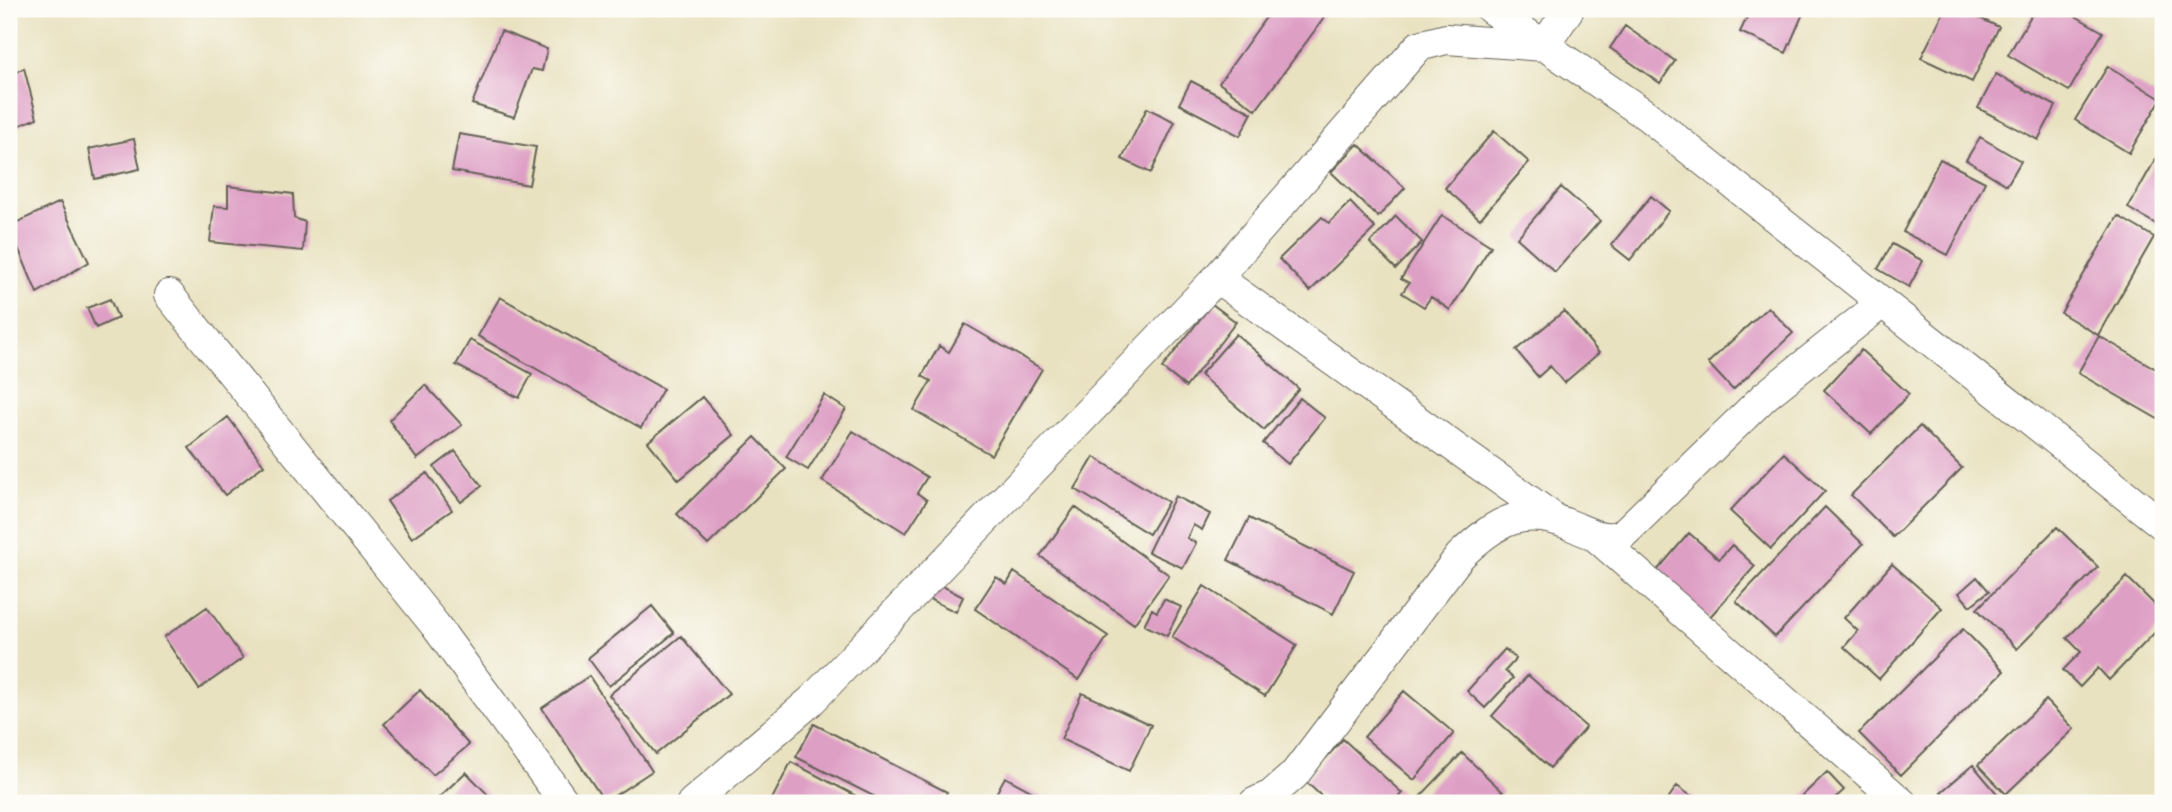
<svg xmlns="http://www.w3.org/2000/svg" width="2172" height="812" font-family="Mynerve,sans-serif">
	<style>
		.building { fill: #de9fc5 }
		.lines { fill: none; stroke-linecap: round; stroke-linejoin: round }
		.minor-casing { stroke: #646156; stroke-width: 32 }
		.minor { stroke: #fff; stroke-width: 30 }
	</style>
	<rect width="100%" height="100%" fill="#fdfcf7"/>
	<filter id="ink" filterUnits="userSpaceOnUse"><feTurbulence type="fractalNoise" baseFrequency=".0143" numOctaves="2"/><feDisplacementMap in="SourceGraphic" scale="14" xChannelSelector="R" yChannelSelector="G"/><feConvolveMatrix kernelMatrix="1 2 1 2 8 2 1 2 1" color-interpolation-filters="sRGB"/></filter>
	<filter id="wash" filterUnits="userSpaceOnUse"><feTurbulence type="fractalNoise" baseFrequency=".00686" numOctaves="4" result="noise"/><feDisplacementMap in="SourceGraphic" scale="28" xChannelSelector="R" yChannelSelector="G"/><feGaussianBlur stdDeviation="1.57" result="paint"/><feColorMatrix in="noise" values="0 0 0 0 0 0 0 0 0 0 0 0 0 0 0 0 0 1.4 0 .05"/><feComposite in="paint" operator="in"/></filter>
	<g filter="url(#wash)">
		<rect width="100%" height="100%" fill="#e9e2c1"/>
		<g id="blocks">
			<path class="building" d="M 1272,9 L 1312,9 L 1324,18 L 1256,110 L 1219,83 Z
				M 1751,9 L 1805,9 L 1786,53 L 1740,32 Z
				M 1945,9 L 1960,9 L 1999,27 L 1972,82 L 1921,58 Z
				M 2035,9 L 2063,9 L 2103,32 L 2069,91 L 2008,55 Z
				M 1625,26 L 1675,61 L 1660,83 L 1610,48 Z
				M 501,31 L 547,49 L 542,71 L 532,69 L 514,117 L 472,104 Z
				M 2108,66 L 2161,99 L 2129,153 L 2075,120 Z
				M 24,68 L 37,118 L 9,130 L 9,76 Z
				M 1996,74 L 2056,106 L 2038,140 L 1978,108 Z
				M 1191,81 L 1252,113 L 1240,136 L 1179,104 Z
				M 1147,108 L 1175,122 L 1151,173 L 1122,159 Z
				M 1494,131 L 1529,162 L 1480,219 L 1445,188 Z
				M 459,134 L 536,147 L 529,185 L 452,171 Z
				M 1980,137 L 2021,161 L 2007,185 L 1966,160 Z
				M 134,139 L 140,169 L 95,179 L 89,149 Z
				M 1358,144 L 1405,188 L 1378,217 L 1331,172 Z
				M 2163,146 L 2163,228 L 2128,208 Z
				M 1940,159 L 1985,182 L 1948,255 L 1903,232 Z
				M 228,186 L 293,194 L 294,218 L 305,222 L 303,251 L 210,242 L 214,206 L 228,207 Z
				M 1561,187 L 1600,221 L 1555,272 L 1517,238 Z
				M 1651,196 L 1669,211 L 1630,260 L 1611,245 Z
				M 60,202 L 89,262 L 37,293 L 9,226 Z
				M 1350,202 L 1375,228 L 1310,291 L 1279,259 L 1322,217 L 1329,223 Z
				M 1442,215 L 1491,246 L 1450,310 L 1431,297 L 1424,307 L 1402,293 L 1409,283 L 1401,279 Z
				M 1396,216 L 1422,242 L 1396,269 L 1370,243 Z
				M 2118,216 L 2154,237 L 2098,335 L 2061,313 Z
				M 1892,244 L 1923,261 L 1909,287 L 1878,269 Z
				M 500,297 L 663,389 L 641,428 L 478,336 Z
				M 110,299 L 118,318 L 96,328 L 87,308 Z
				M 1212,304 L 1236,322 L 1186,387 L 1162,368 Z
				M 1768,307 L 1793,333 L 1733,390 L 1708,363 Z
				M 1564,311 L 1599,353 L 1564,383 L 1550,366 L 1538,377 L 1516,350 Z
				M 965,324 L 1042,369 L 991,455 L 914,410 L 931,381 L 922,376 L 939,346 L 949,352 Z
				M 1236,334 L 1299,389 L 1264,430 L 1200,375 Z
				M 2099,336 L 2163,373 L 2163,422 L 2078,373 Z
				M 470,340 L 532,374 L 519,398 L 456,365 Z
				M 1861,350 L 1909,394 L 1871,434 L 1824,390 Z
				M 425,385 L 462,425 L 417,459 L 389,420 Z
				M 824,395 L 846,409 L 808,470 L 786,457 Z
				M 702,397 L 734,435 L 679,480 L 648,442 Z
				M 1300,398 L 1325,418 L 1288,464 L 1263,443 Z
				M 228,417 L 264,465 L 225,495 L 189,448 Z
				M 1920,426 L 1962,468 L 1893,537 L 1851,495 Z
				M 853,431 L 927,477 L 917,493 L 927,500 L 906,533 L 822,481 Z
				M 755,437 L 786,469 L 708,545 L 677,514 Z
				M 455,451 L 482,486 L 461,502 L 434,467 Z
				M 1784,453 L 1825,491 L 1771,549 L 1730,511 Z
				M 1094,457 L 1168,502 L 1149,534 L 1075,489 Z
				M 427,473 L 452,510 L 412,538 L 387,501 Z
				M 1175,496 L 1210,514 L 1202,530 L 1193,525 L 1187,538 L 1196,543 L 1183,568 L 1148,552 Z
				M 1075,507 L 1169,575 L 1134,624 L 1040,556 Z
				M 1825,507 L 1863,544 L 1775,637 L 1736,601 Z
				M 1249,518 L 1354,571 L 1333,614 L 1228,560 Z
				M 2057,527 L 2098,567 L 2017,649 L 1977,609 Z
				M 1689,533 L 1719,559 L 1732,545 L 1755,566 L 1708,619 L 1655,573 Z
				M 1892,564 L 1942,608 L 1879,679 L 1844,647 L 1858,631 L 1844,618 Z
				M 1014,572 L 1108,636 L 1079,680 L 975,609 L 996,577 L 1007,584 Z
				M 1977,577 L 1989,591 L 1970,606 L 1959,593 Z
				M 2127,577 L 2163,613 L 2163,624 L 2109,680 L 2098,668 L 2080,687 L 2063,670 L 2081,652 L 2067,638 Z
				M 937,583 L 963,597 L 956,612 L 929,599 Z
				M 1204,586 L 1297,645 L 1265,696 L 1172,637 Z
				M 1164,599 L 1181,607 L 1167,636 L 1144,625 L 1152,609 L 1157,612 Z
				M 652,606 L 674,633 L 609,686 L 588,658 Z
				M 207,607 L 243,658 L 199,689 L 164,637 Z
				M 1963,629 L 2004,671 L 1901,775 L 1859,733 Z
				M 681,636 L 729,694 L 656,754 L 609,695 Z
				M 1505,649 L 1516,659 L 1505,671 L 1513,678 L 1485,708 L 1467,691 Z
				M 1528,675 L 1586,727 L 1550,768 L 1492,716 Z
				M 589,676 L 652,771 L 605,802 L 542,708 Z
				M 420,690 L 469,745 L 433,775 L 384,724 Z
				M 1404,691 L 1454,733 L 1414,780 L 1364,737 Z
				M 1082,693 L 1151,725 L 1129,771 L 1061,739 Z
				M 2046,700 L 2074,729 L 2006,794 L 1978,765 Z
				M 814,724 L 947,792 L 942,803 L 887,803 L 796,757 Z
				M 1343,739 L 1402,793 L 1393,803 L 1329,803 L 1305,781 Z
				M 1462,753 L 1503,792 L 1493,803 L 1414,803 Z
				M 791,762 L 866,801 L 864,803 L 770,803 Z
				M 1973,765 L 2005,803 L 1950,803 L 1941,792 Z
				M 466,772 L 496,803 L 433,803 Z
				M 1827,772 L 1844,790 L 1830,803 L 1804,803 L 1799,799 Z
				M 1005,777 L 1053,803 L 991,803 Z
				M 1677,786 L 1701,803 L 1665,803 Z"/>
		</g>
	</g>
	<g filter="url(#ink)">
		<use href="#blocks" fill-opacity="0" stroke="#646156" stroke-width="2"/>
		<g class="lines">
			<defs>
				<path id="minor" d="M 1491,9 L 1646,115 L 2163,525
					M 1217,278 L 1551,516
					M 169,295 L 435,625 L 565,803
					M 1595,536 L 1902,803
					M 692,803 L 811,701 L 1217,278 L 1419,46 L 1446,39 L 1544,46 L 1569,9
					M 1254,803 L 1271,795 L 1294,775 L 1460,556 C 1497,520 1525,504 1575,527 C 1591,534 1603,540 1621,536 L 1765,396 L 1882,303"/>
			</defs>
			<use href="#minor" class="minor-casing"/>
			<use href="#minor" class="minor"/>
		</g>
	</g>
	<rect width="2172" height="812" fill="none" stroke="#fdfcf7" stroke-width="35"/>
</svg>
